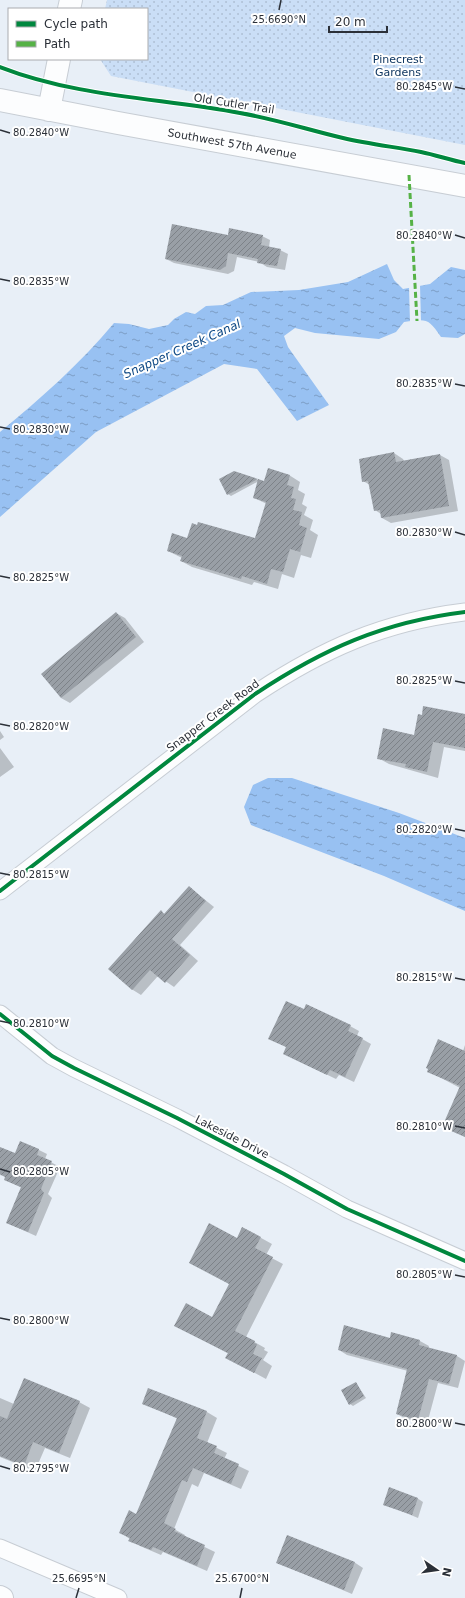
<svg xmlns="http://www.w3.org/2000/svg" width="465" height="1598" font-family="'DejaVu Sans',sans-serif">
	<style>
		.park { fill: url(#park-dots) }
		.water { fill: url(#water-ripples) }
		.pier { fill: #e8eff7 }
		.shadow { fill: #0003 }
		.building { fill: url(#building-hatch) }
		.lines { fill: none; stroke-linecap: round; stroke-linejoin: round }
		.minor-casing { stroke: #c7cdd4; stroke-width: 19 }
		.secondary-casing { stroke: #c7cdd4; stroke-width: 24 }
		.minor { stroke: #fcfdfe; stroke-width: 17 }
		.secondary { stroke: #fcfdfe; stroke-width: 22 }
		.quiet { stroke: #56b246; stroke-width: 3; stroke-dasharray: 6 3; stroke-linecap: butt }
		.cycleway-casing { stroke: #fff; stroke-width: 6 }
		.cycleway { stroke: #00873e; stroke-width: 4 }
		.ticks { fill: none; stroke: #2b3038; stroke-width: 1.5 }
		.labels { text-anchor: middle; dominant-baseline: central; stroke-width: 4; stroke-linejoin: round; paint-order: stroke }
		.park-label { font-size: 11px; fill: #103761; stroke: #fff }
		.street-label { font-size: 11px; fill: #2b3038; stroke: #fff }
		.water-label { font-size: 12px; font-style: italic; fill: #0d4884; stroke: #fff }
		.ticks-label { font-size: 10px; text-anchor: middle; fill: #2b3038; stroke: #fff; stroke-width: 4; stroke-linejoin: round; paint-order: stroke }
	</style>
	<defs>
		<pattern id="park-dots" width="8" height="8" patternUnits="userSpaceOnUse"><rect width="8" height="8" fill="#cadef6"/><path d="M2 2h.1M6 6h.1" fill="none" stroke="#aebfd4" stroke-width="1.8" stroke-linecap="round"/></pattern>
		<pattern id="water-ripples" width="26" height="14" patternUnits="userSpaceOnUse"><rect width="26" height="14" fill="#98c1f2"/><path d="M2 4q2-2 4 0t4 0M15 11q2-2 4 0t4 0" fill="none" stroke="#7c9dc5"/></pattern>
		<pattern id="building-hatch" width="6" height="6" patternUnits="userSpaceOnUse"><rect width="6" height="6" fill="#999fa6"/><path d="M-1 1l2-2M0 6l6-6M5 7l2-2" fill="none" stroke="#7d8288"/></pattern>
	</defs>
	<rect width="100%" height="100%" fill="#e8eff7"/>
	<path class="park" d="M 107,0 L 465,0 L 465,145 L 111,76 L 100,59 L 147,59 L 147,9 L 105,9 Z"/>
	<path class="water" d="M 387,264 L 394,280 L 403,289 L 430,284 L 451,267 L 465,270 L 465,334 L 458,338 L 441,337 C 428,318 427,319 404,322 L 396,332 L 379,339 L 315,333 L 295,328 L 284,336 L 288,347 L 329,405 L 297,421 L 257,369 L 224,364 L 96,432 L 0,517 L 0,432 C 40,399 81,363 114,323 L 129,324 L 149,329 L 168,325 L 174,319 L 186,312 L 195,314 L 206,306 L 223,305 L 251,292 L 299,290 L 348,282 Z
		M 268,778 L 292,778 L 399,813 L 465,838 L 465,911 L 384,876 L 251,825 L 244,807 L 253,785 Z"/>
	<path class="pier" d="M 420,285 L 421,322 L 410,323 L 409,286 Z"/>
	<path class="shadow" d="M 229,236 L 262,236 L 270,240 L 269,247 L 280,250 L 288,254 L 285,270 L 267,267 L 259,262 L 237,257 L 234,271 L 228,274 L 174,263 L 166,259 Z
		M 394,453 L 403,459 L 404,461 L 440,455 L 449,460 L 458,511 L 391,523 L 382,518 L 381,514 L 375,510 L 370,485 L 363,481 L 360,460 Z
		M 234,472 L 264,482 L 289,475 L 300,482 L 298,490 L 305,494 L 302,504 L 307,507 L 304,515 L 313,520 L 310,530 L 318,535 L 311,558 L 301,555 L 294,578 L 282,574 L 278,589 L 254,582 L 252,585 L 192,567 L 181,561 L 182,558 L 168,551 L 188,539 L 256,540 L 267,504 L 254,498 L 259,481 L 231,496 L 228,494 Z
		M 116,613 L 125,618 L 144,642 L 70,703 L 61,698 Z
		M 465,715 L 465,751 L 444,747 L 438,778 L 389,764 L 378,758 L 414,736 Z
		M 0,731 L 4,737 L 0,740 Z
		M 0,748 L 14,767 L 0,777 Z
		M 189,887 L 214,907 L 180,945 L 198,961 L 174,987 L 158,976 L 141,995 L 133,990 L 110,969 L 161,912 L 165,914 Z
		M 304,1010 L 350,1026 L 359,1031 L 357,1036 L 371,1044 L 354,1082 L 339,1075 L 336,1079 L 284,1054 Z
		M 465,1045 L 465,1137 L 444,1126 L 460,1088 L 428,1071 L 463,1051 Z
		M 0,1148 L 16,1154 L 39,1150 L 47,1154 L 45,1159 L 60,1167 L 48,1194 L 52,1198 L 36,1236 L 7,1223 L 22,1188 L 5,1180 L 6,1177 L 0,1175 Z
		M 243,1228 L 272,1244 L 266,1255 L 283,1264 L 246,1337 L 265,1348 L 264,1350 L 268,1352 L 263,1360 L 272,1366 L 266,1379 L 238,1364 L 229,1354 L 176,1326 L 213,1318 L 230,1284 L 237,1239 Z
		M 392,1333 L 420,1341 L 429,1346 L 428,1349 L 457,1356 L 465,1361 L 458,1388 L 438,1383 L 427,1424 L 406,1419 L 397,1414 L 408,1371 L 347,1355 L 339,1350 L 391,1339 Z
		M 356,1383 L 366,1398 L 353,1406 L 350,1404 Z
		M 149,1389 L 207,1412 L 217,1418 L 207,1443 L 227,1453 L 224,1459 L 249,1471 L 241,1489 L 204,1473 L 198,1487 L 192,1484 L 174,1529 L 185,1535 L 184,1537 L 215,1552 L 207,1571 L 163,1552 L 161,1555 L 140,1546 L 121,1533 L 137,1515 L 178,1419 L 143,1403 Z
		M 0,1398 L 14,1404 L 79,1402 L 90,1408 L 70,1458 L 45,1448 L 35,1471 L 0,1457 Z
		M 417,1498 L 423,1502 L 418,1518 L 384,1504 Z
		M 354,1562 L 363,1568 L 352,1594 L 278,1563 Z"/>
	<path class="building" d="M 172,224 L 228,235 L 229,228 L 263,235 L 261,245 L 281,249 L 277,266 L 257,263 L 258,259 L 228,253 L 226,266 L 220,270 L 165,259 Z
		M 394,452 L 396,462 L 440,454 L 449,506 L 381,518 L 380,510 L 374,511 L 368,481 L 362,482 L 359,459 Z
		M 268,468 L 290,475 L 287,485 L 294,487 L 291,498 L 296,499 L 293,510 L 302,512 L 299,525 L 307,528 L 300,552 L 290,549 L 283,572 L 271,569 L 267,584 L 242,576 L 241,579 L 180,561 L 182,556 L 167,551 L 172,533 L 187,538 L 192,523 L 197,525 L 198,522 L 255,538 L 266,502 L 253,498 L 258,479 L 264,481 Z
		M 234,471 L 258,479 L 227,495 L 219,479 Z
		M 116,612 L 136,637 L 61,698 L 41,674 Z
		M 423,706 L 465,714 L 465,748 L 433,742 L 427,772 L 405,767 L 406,764 L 377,759 L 383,728 L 414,735 L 418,714 L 422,715 Z
		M 189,886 L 206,901 L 172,939 L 190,955 L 165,983 L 150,970 L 132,990 L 108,969 L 161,910 L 164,914 Z
		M 286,1001 L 304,1009 L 306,1004 L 351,1025 L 348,1031 L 363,1038 L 345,1077 L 330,1070 L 327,1075 L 283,1054 L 286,1047 L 268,1039 Z
		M 438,1039 L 465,1051 L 465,1137 L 442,1127 L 460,1086 L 427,1072 L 428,1069 L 426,1068 Z
		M 20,1141 L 39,1149 L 37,1155 L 52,1161 L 41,1189 L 44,1193 L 28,1232 L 6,1223 L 21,1187 L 4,1180 L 5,1177 L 0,1174 L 0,1147 L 15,1153 Z
		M 209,1223 L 237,1238 L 242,1227 L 261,1237 L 255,1248 L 273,1257 L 235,1331 L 255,1341 L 254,1343 L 257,1344 L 253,1354 L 262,1358 L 254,1373 L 225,1358 L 228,1353 L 174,1326 L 186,1303 L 212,1317 L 229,1284 L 189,1263 Z
		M 344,1325 L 390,1338 L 391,1332 L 420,1340 L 419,1345 L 457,1355 L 449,1384 L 429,1379 L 418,1420 L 396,1414 L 407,1369 L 338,1350 Z
		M 24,1378 L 80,1401 L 59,1453 L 33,1442 L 24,1466 L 0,1456 L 0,1416 L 7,1419 Z
		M 356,1382 L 364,1396 L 349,1405 L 341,1390 Z
		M 148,1388 L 207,1411 L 197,1438 L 217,1446 L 214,1453 L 239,1464 L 231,1484 L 193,1468 L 187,1482 L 182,1480 L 164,1523 L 176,1529 L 174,1531 L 205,1545 L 197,1566 L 153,1547 L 151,1550 L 128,1541 L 130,1538 L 119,1533 L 129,1510 L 136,1514 L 177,1418 L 142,1404 Z
		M 389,1487 L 418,1498 L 412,1515 L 383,1505 Z
		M 287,1535 L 355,1562 L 344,1590 L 276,1563 Z"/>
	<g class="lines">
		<defs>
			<path id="minor" d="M 0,891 L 255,694 C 323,649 383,622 465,612
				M 0,1014 L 52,1056 L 74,1068 L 177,1118 L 284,1174 L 347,1209 L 465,1261
				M 0,1548 L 118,1598"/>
			<path id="secondary" d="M 69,9 L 71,0
				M 0,100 L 118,123 L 465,186
				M 49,110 L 59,59
				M 0,1597 L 2,1598"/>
		</defs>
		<use href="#minor" class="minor-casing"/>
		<use href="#secondary" class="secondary-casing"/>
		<use href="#minor" class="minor"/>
		<use href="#secondary" class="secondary"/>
		<path class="quiet" d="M 409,175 L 417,321"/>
		<defs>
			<path id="cycleway" d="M 0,67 C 77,97 160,98 240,113 C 275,119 309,130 343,138 C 369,144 395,147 421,152 C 436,155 450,160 465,163
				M 0,891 L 255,694 C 323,649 383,622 465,612
				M 0,1014 L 52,1056 L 74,1068 L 177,1118 L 284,1174 L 347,1209 L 465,1261"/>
		</defs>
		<use href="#cycleway" class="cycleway-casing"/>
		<use href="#cycleway" class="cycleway"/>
	</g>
	<path class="ticks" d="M 279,10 L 281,0M 455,87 L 465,89M 0,130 L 10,133M 455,235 L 465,238M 0,279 L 10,281M 455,384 L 465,386M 0,427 L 10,429M 455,532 L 465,535M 0,576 L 10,578M 455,681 L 465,683M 0,724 L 10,726M 455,829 L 465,831M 0,873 L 10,875M 455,978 L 465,980M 0,1021 L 10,1023M 455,1126 L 465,1128M 0,1169 L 10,1172M 455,1275 L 465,1277M 0,1318 L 10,1320M 455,1423 L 465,1425M 0,1466 L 10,1469M 76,1598 L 79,1588M 240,1598 L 242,1588"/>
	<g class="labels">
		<g class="park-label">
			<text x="398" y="59">Pinecrest<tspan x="398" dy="13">Gardens</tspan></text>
		</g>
		<g class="street-label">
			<text transform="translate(234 104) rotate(9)">Old Cutler Trail</text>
			<text transform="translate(232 144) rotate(10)">Southwest 57th Avenue</text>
			<text transform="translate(213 716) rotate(-37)">Snapper Creek Road</text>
			<text transform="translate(232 1137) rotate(27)">Lakeside Drive</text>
		</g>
		<g class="water-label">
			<text transform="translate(182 349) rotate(-24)">Snapper Creek Canal</text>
		</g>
	</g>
	<g class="ticks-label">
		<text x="279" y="23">25.6690°N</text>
		<text x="424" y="90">80.2845°W</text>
		<text x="41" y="136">80.2840°W</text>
		<text x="424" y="239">80.2840°W</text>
		<text x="41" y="285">80.2835°W</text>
		<text x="424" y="387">80.2835°W</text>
		<text x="41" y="433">80.2830°W</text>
		<text x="424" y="536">80.2830°W</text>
		<text x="41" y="581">80.2825°W</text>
		<text x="424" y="684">80.2825°W</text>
		<text x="41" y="730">80.2820°W</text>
		<text x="424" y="833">80.2820°W</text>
		<text x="41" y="878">80.2815°W</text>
		<text x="424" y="981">80.2815°W</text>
		<text x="41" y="1027">80.2810°W</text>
		<text x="424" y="1130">80.2810°W</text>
		<text x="41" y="1175">80.2805°W</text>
		<text x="424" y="1278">80.2805°W</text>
		<text x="41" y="1324">80.2800°W</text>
		<text x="424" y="1427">80.2800°W</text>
		<text x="41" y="1472">80.2795°W</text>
		<text x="79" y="1582">25.6695°N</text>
		<text x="242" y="1582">25.6700°N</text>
	</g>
	<rect x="8" y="8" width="140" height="52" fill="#ffffff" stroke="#aaacaf"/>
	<rect x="16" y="21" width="20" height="6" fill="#00873e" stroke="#aaacaf"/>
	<text x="44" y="28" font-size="12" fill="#2b3038">Cycle path</text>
	<rect x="16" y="41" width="20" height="6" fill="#56b246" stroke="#aaacaf"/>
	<text x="44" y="48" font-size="12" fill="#2b3038">Path</text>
	<g transform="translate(437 1570) rotate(103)" stroke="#ffffff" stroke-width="3" paint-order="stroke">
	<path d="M0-3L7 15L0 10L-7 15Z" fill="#2b3038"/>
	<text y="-6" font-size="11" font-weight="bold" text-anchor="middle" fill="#2b3038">N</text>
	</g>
	<path d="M329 26v6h58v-6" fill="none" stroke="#2b3038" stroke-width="2"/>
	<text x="335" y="26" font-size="12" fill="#2b3038" stroke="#ffffff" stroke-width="3" paint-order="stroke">20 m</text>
</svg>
